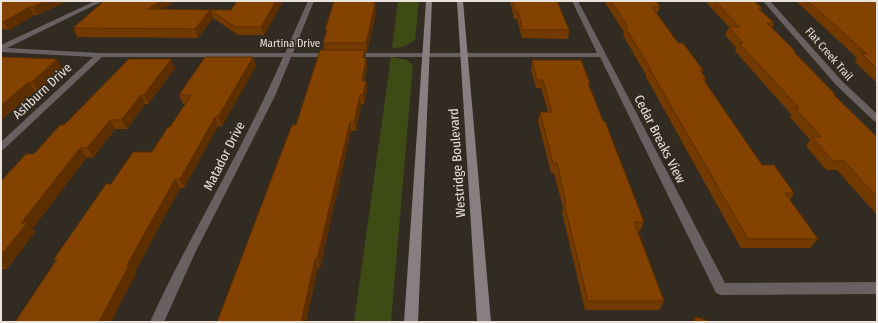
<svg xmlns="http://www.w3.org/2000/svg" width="878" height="323" font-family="'Fira Sans Condensed',sans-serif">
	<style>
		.green { fill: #3f4b15 }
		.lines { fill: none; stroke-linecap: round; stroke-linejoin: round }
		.street { fill: #686162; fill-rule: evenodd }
		.secondary { fill: #897e80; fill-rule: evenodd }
		.wall { fill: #723900 }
		.shaded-wall { fill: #5c2e00 }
		.building { fill: #844200; stroke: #5c2e00 }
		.labels { text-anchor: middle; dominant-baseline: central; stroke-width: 3; stroke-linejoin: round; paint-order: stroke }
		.far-street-label { font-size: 11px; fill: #e8e3dd; stroke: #322b21 }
		.street-label { font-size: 13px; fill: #e8e3dd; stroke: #322b21 }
	</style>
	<rect width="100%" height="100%" fill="#322b21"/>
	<path class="green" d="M 398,1 L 419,1 L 415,40 L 403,47 L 392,48 Z
		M 391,57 L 407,60 L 413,65 L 391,322 L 354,322 Z"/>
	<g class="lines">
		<path class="street" d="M 95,1 L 103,1 L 7,48 L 100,53 L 285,53 L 308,1 L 314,1 L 293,53 L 333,53 L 337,55 L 333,57 L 291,57 L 275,96 L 195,253 L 164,322 L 150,322 C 191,232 244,148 283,57 L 102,57 L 4,149 L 1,150 L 1,142 L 93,57 L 1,52 L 1,45 Z
			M 572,1 L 578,1 L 725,283 L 877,282 L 877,294 L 721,295 L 716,293 L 600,57 L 353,57 L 349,55 L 353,53 L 597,53 Z
			M 763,1 L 770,1 L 842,81 L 877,114 L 877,122 L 874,121 L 836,85 Z"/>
		<path class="secondary" d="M 426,1 L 432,1 L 418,322 L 404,322 Z
			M 457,1 L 463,1 L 491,322 L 477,322 Z"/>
	</g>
	<path class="wall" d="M 1,1 L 68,1 L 37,15 L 34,15 L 9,30 L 1,29 Z
		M 104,1 L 175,1 L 163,9 L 213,18 L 198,38 L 77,37 L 73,28 Z
		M 237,1 L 283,1 L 264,35 L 238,35 L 213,18 L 210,10 L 231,10 Z
		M 510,1 L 557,1 L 569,30 L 568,39 L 522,38 L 517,19 L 514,19 Z
		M 604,1 L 656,1 L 660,7 L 657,14 L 678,43 L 703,70 L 702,73 L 706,79 L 705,82 L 762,165 L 794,193 L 790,200 L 818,239 L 810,248 L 741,248 L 646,77 L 646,75 L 623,35 L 624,32 Z
		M 705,1 L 754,1 L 762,8 L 761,11 L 774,23 L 772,28 L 796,52 L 795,53 L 835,94 L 834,95 L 877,137 L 877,215 L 837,170 L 826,170 L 806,146 L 810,140 L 790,117 L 791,114 L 735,51 L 736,48 L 725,35 L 729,27 Z
		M 796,1 L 877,1 L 877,83 L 855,62 L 857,58 Z
		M 375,6 L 376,12 L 367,52 L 365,52 L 367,67 L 364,81 L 366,81 L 367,90 L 364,104 L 361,104 L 356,131 L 351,131 L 320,268 L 318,268 L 306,322 L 217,322 L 296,125 L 324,50 L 323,43 L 326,34 L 325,30 Z
		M 1,57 L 57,59 L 62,68 L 38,91 L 35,91 L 1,120 Z
		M 253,57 L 256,66 L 222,126 L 218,126 L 184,188 L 180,188 L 135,272 L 136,274 L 56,261 L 54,259 L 111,184 L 152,152 L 170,127 L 185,104 L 183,104 L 179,95 Z
		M 532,60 L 590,83 L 589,86 L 644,222 L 640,231 L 638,231 L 664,301 L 659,310 L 585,310 L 562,212 L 563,208 L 554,173 L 551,173 L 538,121 L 540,112 L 548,112 L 541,88 L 536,88 L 531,69 Z
		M 175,68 L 148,104 L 145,104 L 127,129 L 115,129 L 93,158 L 87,157 L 32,229 L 35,232 L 7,269 L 1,269 L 1,181 L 34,154 L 64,125 Z
		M 696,317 L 696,322 L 692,322 Z"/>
	<path class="shaded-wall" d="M 46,1 L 68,1 L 37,15 L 32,7 Z
		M 160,1 L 175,1 L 151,17 L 148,9 Z
		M 276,1 L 283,1 L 264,35 L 261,27 Z
		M 374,1 L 376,1 L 375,6 L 376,12 L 367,52 L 366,43 Z
		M 29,7 L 34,15 L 9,30 L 3,22 Z
		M 210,10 L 213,18 L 198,38 L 195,29 Z
		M 365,50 L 366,58 L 363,58 Z
		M 253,57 L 256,66 L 222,126 L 218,117 Z
		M 366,58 L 367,67 L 363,90 L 362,81 Z
		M 57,59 L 62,68 L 38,91 L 32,82 Z
		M 171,59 L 175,68 L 148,104 L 144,95 Z
		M 366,81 L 367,90 L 364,104 L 363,95 Z
		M 29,82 L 35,91 L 1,120 L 1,105 Z
		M 141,95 L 145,104 L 127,129 L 121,120 Z
		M 360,95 L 361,104 L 356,131 L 354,122 Z
		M 215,117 L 218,126 L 184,188 L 180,179 Z
		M 110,120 L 115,129 L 93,158 L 87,148 Z
		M 350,122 L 351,131 L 320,268 L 317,259 Z
		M 80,148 L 87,157 L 32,229 L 35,232 L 7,269 L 1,263 L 1,255 L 21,223 Z
		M 175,179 L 180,188 L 135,272 L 136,274 L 111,322 L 99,322 L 127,265 Z
		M 315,259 L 318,268 L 306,322 L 301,322 Z"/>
	<path class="building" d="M 1,1 L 46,1 L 32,7 L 29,7 L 3,22 L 1,21 Z
		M 104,1 L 160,1 L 148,9 L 210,10 L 195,29 L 73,28 Z
		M 237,1 L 276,1 L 261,27 L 235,27 L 210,10 L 231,10 Z
		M 334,1 L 374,1 L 373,4 L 375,4 L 366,43 L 323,43 L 327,30 L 325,30 Z
		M 513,1 L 557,1 L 569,30 L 523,30 L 518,11 L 515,11 Z
		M 611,1 L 656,1 L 660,7 L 652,7 L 678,43 L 683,43 L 703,70 L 700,70 L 706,79 L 703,79 L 762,165 L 774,165 L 794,193 L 785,193 L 818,239 L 748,239 L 649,68 L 650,68 L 625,27 L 628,27 Z
		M 715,1 L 754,1 L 762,8 L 758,8 L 774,23 L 767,23 L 796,52 L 794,52 L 835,94 L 833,94 L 877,137 L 877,197 L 844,161 L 833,161 L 812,137 L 821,137 L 795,108 L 799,108 L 739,43 L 743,43 L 729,27 L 740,27 Z
		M 808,1 L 877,1 L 877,69 L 861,53 L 867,54 Z
		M 320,50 L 365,50 L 363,58 L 366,58 L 362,81 L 366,81 L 363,95 L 360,95 L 354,122 L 350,122 L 317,259 L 315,259 L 301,322 L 217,322 L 292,125 L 296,125 Z
		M 1,57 L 57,59 L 32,82 L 29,82 L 1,105 Z
		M 205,57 L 253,57 L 218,117 L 215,117 L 180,179 L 175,179 L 127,265 L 129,265 L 99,322 L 15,322 L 57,259 L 54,259 L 106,184 L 111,184 L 133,152 L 152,152 L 168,127 L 170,127 L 191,95 L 179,95 L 203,60 Z
		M 129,59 L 171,59 L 144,95 L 141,95 L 121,120 L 110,120 L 87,148 L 80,148 L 21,223 L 27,223 L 1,255 L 1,181 L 26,154 L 34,154 L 60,125 L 64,125 Z
		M 532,60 L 581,60 L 590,83 L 588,83 L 603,121 L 605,121 L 644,222 L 634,222 L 664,301 L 588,301 L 564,203 L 566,203 L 557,163 L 553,163 L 540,112 L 552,112 L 543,80 L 537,80 Z
		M 696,317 L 712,322 L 696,322 Z"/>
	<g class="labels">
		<g class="far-street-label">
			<text x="290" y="43">Martina Drive</text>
			<text transform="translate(829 54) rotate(49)">Flat Creek Trail</text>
		</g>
		<g class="street-label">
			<text transform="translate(42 91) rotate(-43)">Ashburn Drive</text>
			<text transform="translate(660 139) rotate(63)">Cedar Breaks View</text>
			<text transform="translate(224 156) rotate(-63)">Matador Drive</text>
			<text transform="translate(457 163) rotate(-94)">Westridge Boulevard</text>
		</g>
	</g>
	<rect width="878" height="323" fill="none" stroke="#e8e3dd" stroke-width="4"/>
</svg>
